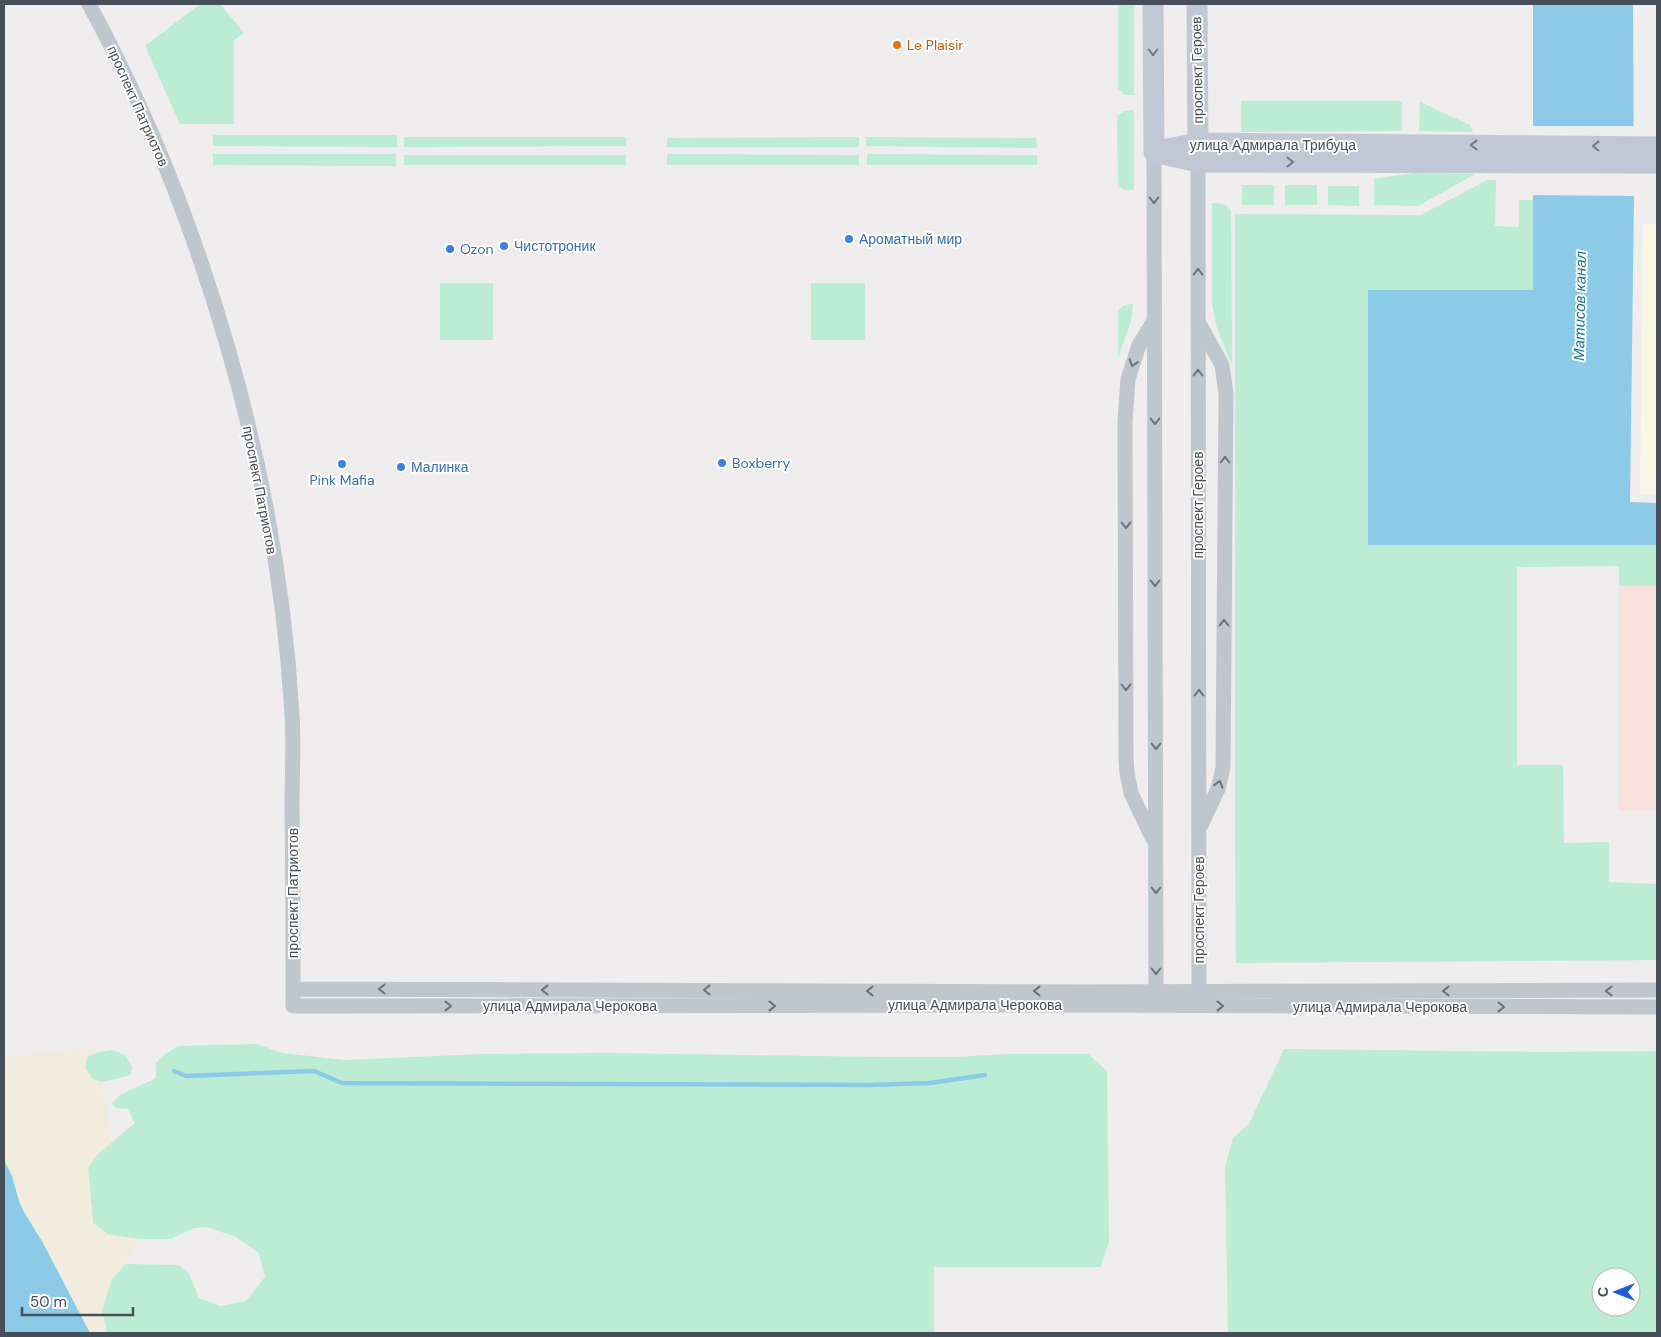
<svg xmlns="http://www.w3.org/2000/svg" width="1661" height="1337" font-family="'DM Sans',sans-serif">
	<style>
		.commercial { fill: #faf6e5 }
		.medical { fill: #f9e2dd }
		.green { fill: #bcecd3; fill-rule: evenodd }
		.sand { fill: #f1ecdd }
		.water { fill: #8bcbe7 }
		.pier { fill: #efeded }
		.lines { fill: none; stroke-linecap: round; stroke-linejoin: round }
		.stream { stroke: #8bcbe7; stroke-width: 4.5 }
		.street { stroke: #bec6ce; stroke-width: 15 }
		.secondary { stroke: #c0c8d5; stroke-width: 21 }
		.oneway { stroke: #717984 }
		.oneway2 { stroke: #6a727c }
		.food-dot { fill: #e8710a; stroke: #fff; stroke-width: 2 }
		.shop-dot { fill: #3f7fe0; stroke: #fff; stroke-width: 2 }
		.labels { text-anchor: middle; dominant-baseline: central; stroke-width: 4; stroke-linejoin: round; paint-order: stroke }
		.food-label { font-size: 14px; fill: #c56008; stroke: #fff; text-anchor: start }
		.street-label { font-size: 14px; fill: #464e59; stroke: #fff }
		.shop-label { font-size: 14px; fill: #366cbe; stroke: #fff; text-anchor: start }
		.water-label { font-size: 15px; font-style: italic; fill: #1275a0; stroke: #fff }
	</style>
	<rect width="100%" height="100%" fill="#efeded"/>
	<path class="commercial" d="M 1643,224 L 1657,224 L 1657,494 L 1640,494 Z"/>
	<path class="medical" d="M 1619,586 L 1657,586 L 1657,810 L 1619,810 Z"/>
	<path class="green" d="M 200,4 L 220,4 L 244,33 L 234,40 L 234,124 L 180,124 L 145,46 Z
		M 1118,4 L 1134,4 L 1134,95 L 1124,95 L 1118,88 Z
		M 1241,101 L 1402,101 L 1402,131 L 1241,132 Z
		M 1420,102 L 1470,125 L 1473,132 L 1419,131 Z
		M 1134,110 L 1134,190 L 1125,190 L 1120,187 L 1118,182 L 1117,116 L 1125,111 Z
		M 213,135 L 397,135 L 397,147 L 213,146 Z
		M 404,137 L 626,137 L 626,146 L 404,147 Z
		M 859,137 L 859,147 L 667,147 L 667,138 Z
		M 866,137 L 1036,138 L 1037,148 L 866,146 Z
		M 213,154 L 396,154 L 396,166 L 213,165 Z
		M 667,154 L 859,155 L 859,165 L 667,165 Z
		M 867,154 L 1037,155 L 1037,165 L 867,165 Z
		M 404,155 L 626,155 L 626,165 L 404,165 Z
		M 1414,173 L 1475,174 L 1418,206 L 1374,205 L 1374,179 Z
		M 1487,180 L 1496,180 L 1495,226 L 1519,227 L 1519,200 L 1533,200 L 1533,290 L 1368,545 L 1657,545 L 1657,586 L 1619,586 L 1619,566 L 1517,567 L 1517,765 L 1563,765 L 1564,843 L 1609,842 L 1609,882 L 1657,884 L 1657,960 L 1236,963 L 1235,847 L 1235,214 L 1421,215 Z
		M 1242,185 L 1274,185 L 1274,205 L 1242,205 Z
		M 1285,185 L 1317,185 L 1317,205 L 1285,205 Z
		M 1328,186 L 1359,186 L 1359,206 L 1328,205 Z
		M 1212,203 C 1221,204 1227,203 1231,211 L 1232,366 L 1216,325 L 1212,302 Z
		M 440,283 L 493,283 L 493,340 L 440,340 Z
		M 811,283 L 865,283 L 865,340 L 811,340 Z
		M 1133,304 L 1131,321 L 1118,358 L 1118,312 C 1121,304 1126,305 1133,304 Z
		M 256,1044 L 282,1053 L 344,1060 L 483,1054 L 609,1053 L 883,1057 L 957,1057 L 1007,1054 L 1088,1054 L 1107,1071 L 1109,1243 L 1100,1267 L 934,1267 L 934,1333 L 107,1333 L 102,1310 L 111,1281 L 125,1264 L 179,1265 L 189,1273 L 199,1298 L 220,1306 L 246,1301 L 265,1277 L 259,1253 L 236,1237 L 207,1227 L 194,1228 L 171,1239 L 140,1239 L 109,1235 L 93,1223 L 88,1168 L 98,1154 L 135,1123 L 128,1109 L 116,1108 L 112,1103 L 120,1095 L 156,1078 L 156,1063 L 164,1055 L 178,1046 Z
		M 1284,1049 L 1553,1052 L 1657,1051 L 1657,1333 L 1228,1333 L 1225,1167 L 1233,1138 L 1249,1124 ZM 1601,1277 L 1631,1277 L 1631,1307 L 1601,1307 Z
		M 112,1050 L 125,1055 L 132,1067 L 131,1075 L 102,1082 L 92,1079 L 85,1068 L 87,1057 L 98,1052 Z"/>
	<path class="sand" d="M 76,1047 L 98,1052 L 87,1057 L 85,1068 L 92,1079 L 102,1082 L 112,1142 L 98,1154 L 88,1168 L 93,1223 L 109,1235 L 140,1239 L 125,1264 L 111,1281 L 102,1310 L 107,1333 L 90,1333 L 43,1243 L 24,1212 L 19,1201 L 12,1176 L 4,1160 L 4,1055 C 29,1056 52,1053 76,1047 Z"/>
	<path class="water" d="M 1533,4 L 1633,4 L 1634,198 L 1630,502 L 1657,503 L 1657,545 L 1368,545 L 1368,290 L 1533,290 Z
		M 4,1160 L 12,1176 L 19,1201 L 24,1212 L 43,1243 L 90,1333 L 4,1333 Z"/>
	<path class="pier" d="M 1530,126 L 1635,126 L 1636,196 L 1530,195 Z"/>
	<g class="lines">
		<path class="stream" d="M 174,1071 L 186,1076 L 314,1071 L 342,1083 L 870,1085 L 930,1083 L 985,1075"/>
		<path class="street" d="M 89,4 C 203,215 278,474 292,714 C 294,745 292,777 292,808 C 293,874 293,940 293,1006 L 1061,1005 L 1657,1007
			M 1154,152 L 1156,1000
			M 1198,162 L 1199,1001
			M 1198,322 L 1222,365 L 1226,393 L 1223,768 L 1218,789 L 1201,825
			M 1153,839 L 1131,793 L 1127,773 L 1126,757 L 1125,422 L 1128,379 L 1139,345 L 1154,321
			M 293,989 L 1086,992 L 1657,990"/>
		<path class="secondary" d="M 1153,4 L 1154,152
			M 1197,4 L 1198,157
			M 1162,150 L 1198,143 L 1657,147
			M 1154,152 L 1198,162 L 1657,163"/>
	</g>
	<defs><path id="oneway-chevron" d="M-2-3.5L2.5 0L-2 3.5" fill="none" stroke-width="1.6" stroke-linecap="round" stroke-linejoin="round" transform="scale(1.25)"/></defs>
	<g class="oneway">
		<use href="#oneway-chevron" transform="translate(1153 52) rotate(90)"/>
		<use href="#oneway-chevron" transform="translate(1474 145) rotate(-180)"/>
		<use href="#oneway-chevron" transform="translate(1596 146) rotate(-179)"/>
		<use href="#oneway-chevron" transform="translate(1290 162)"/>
	</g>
	<g class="oneway2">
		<use href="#oneway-chevron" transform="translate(1154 200) rotate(90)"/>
		<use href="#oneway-chevron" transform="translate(1198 272) rotate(-90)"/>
		<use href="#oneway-chevron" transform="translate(1133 363) rotate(108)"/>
		<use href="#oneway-chevron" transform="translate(1198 373) rotate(-90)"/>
		<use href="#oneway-chevron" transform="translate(1155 421) rotate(90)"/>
		<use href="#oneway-chevron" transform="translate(1225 460) rotate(-90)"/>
		<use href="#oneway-chevron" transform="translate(1126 525) rotate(90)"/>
		<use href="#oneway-chevron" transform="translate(1155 583) rotate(90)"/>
		<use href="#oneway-chevron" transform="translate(1224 623) rotate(-90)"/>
		<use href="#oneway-chevron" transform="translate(1126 687) rotate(90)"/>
		<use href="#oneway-chevron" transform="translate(1199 693) rotate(-90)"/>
		<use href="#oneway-chevron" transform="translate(1156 746) rotate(90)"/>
		<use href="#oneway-chevron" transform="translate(1219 784) rotate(-73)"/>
		<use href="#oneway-chevron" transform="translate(1156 890) rotate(90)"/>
		<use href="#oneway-chevron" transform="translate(1156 971) rotate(90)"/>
		<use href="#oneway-chevron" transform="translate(382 989) rotate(-180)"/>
		<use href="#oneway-chevron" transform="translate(545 990) rotate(-180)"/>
		<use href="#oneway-chevron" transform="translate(707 990) rotate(-180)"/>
		<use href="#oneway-chevron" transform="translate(870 991) rotate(-180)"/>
		<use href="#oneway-chevron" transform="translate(1037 991) rotate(-180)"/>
		<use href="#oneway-chevron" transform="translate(1446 991) rotate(180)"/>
		<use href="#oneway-chevron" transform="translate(1609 991) rotate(180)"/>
		<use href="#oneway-chevron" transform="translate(448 1006)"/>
		<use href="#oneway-chevron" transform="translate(772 1006)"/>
		<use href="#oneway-chevron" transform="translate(1220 1006)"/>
		<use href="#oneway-chevron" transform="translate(1501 1007)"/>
	</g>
	<circle class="food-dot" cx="897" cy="45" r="5"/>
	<g class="shop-dot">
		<circle cx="849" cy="239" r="5"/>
		<circle cx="504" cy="246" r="5"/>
		<circle cx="450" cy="249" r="5"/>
		<circle cx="722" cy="463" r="5"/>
		<circle cx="342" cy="464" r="5"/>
		<circle cx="401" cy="467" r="5"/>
	</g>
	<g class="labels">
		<g class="food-label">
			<text x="907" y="45">Le Plaisir</text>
		</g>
		<g class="street-label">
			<text transform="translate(1197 70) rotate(-91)">проспект Героев</text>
			<text transform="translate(138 106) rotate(66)">проспект Патриотов</text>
			<text x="1273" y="145">улица Адмирала Трибуца</text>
			<text transform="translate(260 490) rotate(79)">проспект Патриотов</text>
			<text transform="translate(1198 505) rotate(-90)">проспект Героев</text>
			<text transform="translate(293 893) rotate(-90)">проспект Патриотов</text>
			<text transform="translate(1199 910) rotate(-90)">проспект Героев</text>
			<text x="975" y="1005">улица Адмирала Черокова</text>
			<text x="570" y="1006">улица Адмирала Черокова</text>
			<text x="1380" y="1007">улица Адмирала Черокова</text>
		</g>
		<g class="shop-label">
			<text x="859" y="239">Ароматный мир</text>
			<text x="514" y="246">Чистотроник</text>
			<text x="460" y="249">Ozon</text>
			<text x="732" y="463">Boxberry</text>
			<text x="411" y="467">Малинка</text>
			<text x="342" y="480" text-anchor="middle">Pink Mafia</text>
		</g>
		<g class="water-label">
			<text transform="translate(1580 306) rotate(-89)">Матисов канал</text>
		</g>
	</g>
	<rect width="1661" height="1337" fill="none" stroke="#464e59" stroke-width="10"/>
	<g transform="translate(1616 1292) rotate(270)"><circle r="24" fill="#ffffff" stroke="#b5b8bd"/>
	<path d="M0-4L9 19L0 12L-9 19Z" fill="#205ed5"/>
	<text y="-8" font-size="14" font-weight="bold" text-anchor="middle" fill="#464e59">С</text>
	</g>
	<path d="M22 1307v8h111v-8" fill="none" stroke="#464e59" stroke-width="2.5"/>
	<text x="30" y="1307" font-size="15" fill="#464e59" stroke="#ffffff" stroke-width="4" paint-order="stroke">50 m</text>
</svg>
